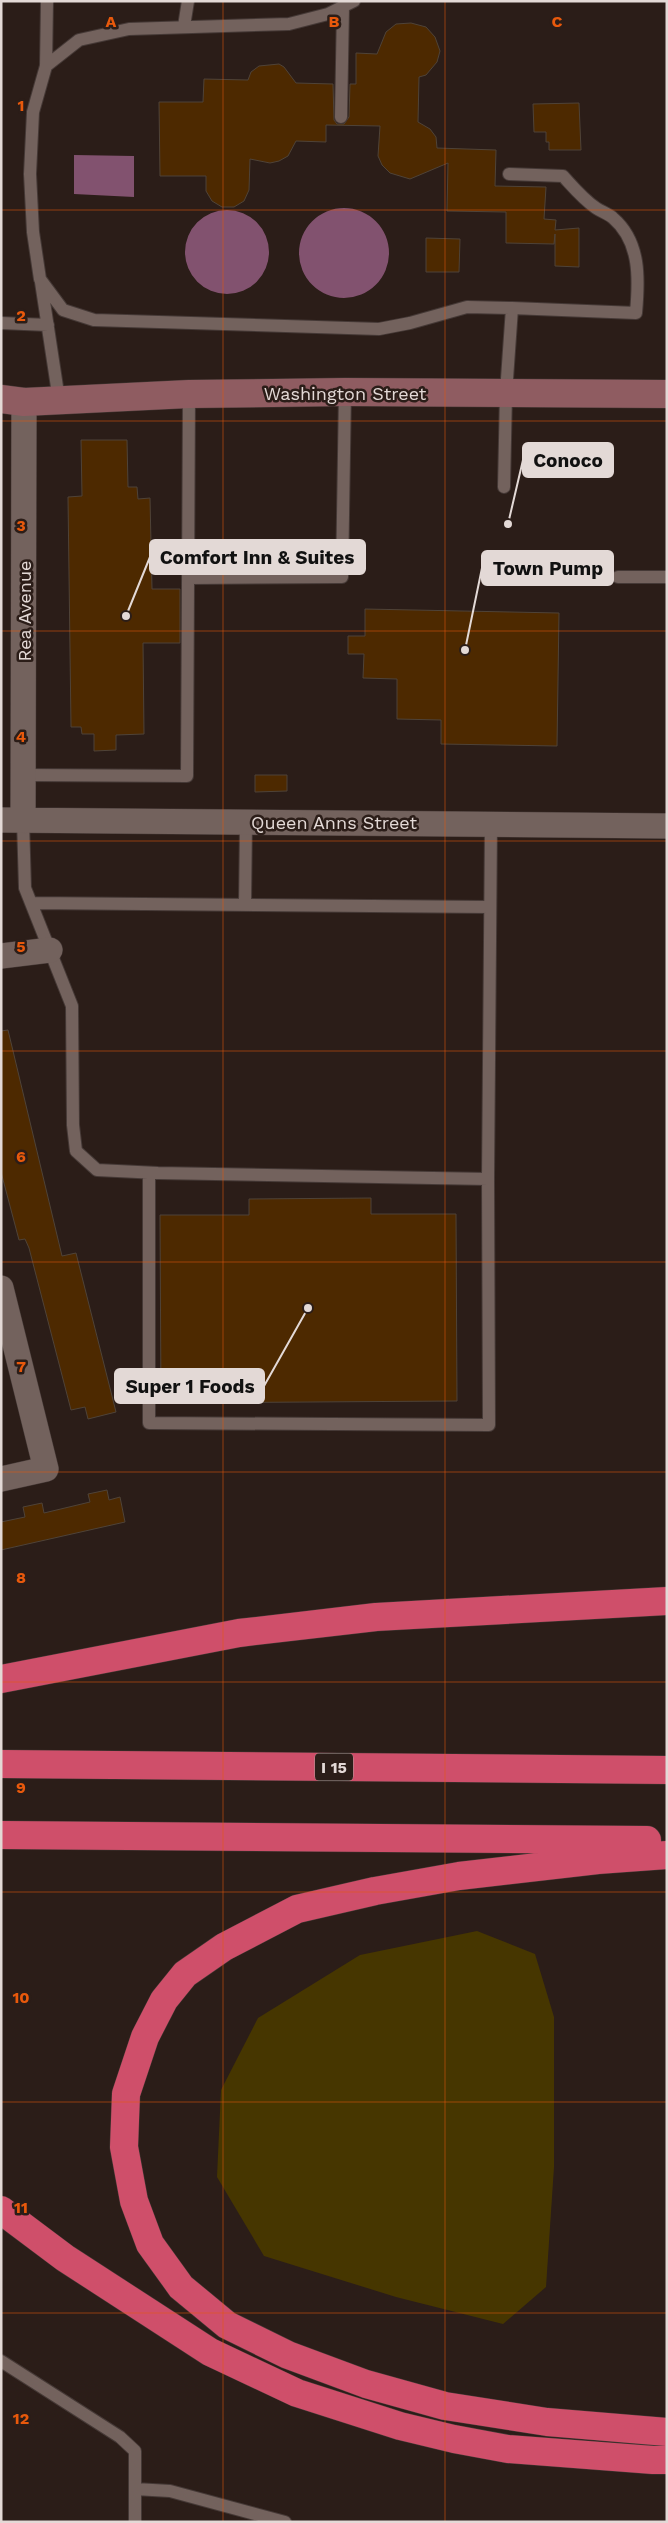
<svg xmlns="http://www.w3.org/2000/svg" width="668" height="2523" font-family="'Work Sans',sans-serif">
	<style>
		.green { fill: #463600 }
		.water { fill: #82526f }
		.building { fill: #4d2900; stroke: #4f4338 }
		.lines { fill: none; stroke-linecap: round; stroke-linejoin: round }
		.lane-casing { stroke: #453936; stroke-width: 14 }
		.street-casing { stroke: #453936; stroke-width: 26 }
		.secondary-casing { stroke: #453936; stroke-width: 29 }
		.highway-casing { stroke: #453936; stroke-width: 29 }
		.lane { stroke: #73625d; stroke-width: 12 }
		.street { stroke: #73625d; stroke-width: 25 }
		.secondary { stroke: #8f5c61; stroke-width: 28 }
		.highway { stroke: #cf4f6a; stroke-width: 28 }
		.grid { fill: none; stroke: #e8590c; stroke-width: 1; stroke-opacity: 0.55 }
		.labels { text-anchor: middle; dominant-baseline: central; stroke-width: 5; stroke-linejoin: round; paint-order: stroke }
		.shield { fill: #2b1d18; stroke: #aca19d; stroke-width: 1 }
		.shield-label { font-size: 16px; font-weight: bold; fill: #e3d9d6 }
		.street-label { font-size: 18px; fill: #e3d9d6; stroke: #2b1d18 }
		.grid-label { font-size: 16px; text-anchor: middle; font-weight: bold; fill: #e8590c; stroke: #2b1d18; stroke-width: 5; stroke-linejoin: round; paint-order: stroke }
		.leader { fill: none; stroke: #e3d9d6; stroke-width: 2 }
		.callout-dot { fill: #e3d9d6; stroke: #2b1d18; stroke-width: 2 }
		.callout { fill: #e3d9d6; stroke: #e3d9d6; stroke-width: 2 }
		.callout-label { font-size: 19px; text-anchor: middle; font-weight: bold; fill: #111 }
	</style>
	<rect width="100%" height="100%" fill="#2b1d18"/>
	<path class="green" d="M 477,1931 L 535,1954 L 554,2017 L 554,2167 L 546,2287 L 503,2324 L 396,2297 L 264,2256 L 217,2177 L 221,2090 L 258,2018 L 360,1955 Z"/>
	<path class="water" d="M 74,155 L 134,156 L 134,197 L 74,194 Z
		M299 253a45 45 0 1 1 90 0a45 45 0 1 1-90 0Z
		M185 252a42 42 0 1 1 84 0a42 42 0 1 1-84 0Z"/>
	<path class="building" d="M 411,23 L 426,27 L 435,37 L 440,51 L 437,62 L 426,75 L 419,77 L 418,122 L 430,129 L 436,137 L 437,148 L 496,150 L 495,186 L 546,187 L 544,219 L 556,220 L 555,230 L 579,228 L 579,267 L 555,266 L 555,234 L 554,244 L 506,243 L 506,212 L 447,211 L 448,163 L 410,179 L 390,173 L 382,165 L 378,156 L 380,126 L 326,125 L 326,142 L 296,141 L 288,156 L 279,161 L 270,163 L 250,159 L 249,190 L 244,201 L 234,207 L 222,207 L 212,201 L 206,191 L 206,176 L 160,176 L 159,102 L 203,102 L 204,79 L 248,80 L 251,72 L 259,66 L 279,64 L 284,67 L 296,83 L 333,84 L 334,120 L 337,124 L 344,124 L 349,117 L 350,84 L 356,84 L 356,53 L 377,54 L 386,32 L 396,24 Z
		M 579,103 L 581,150 L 549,150 L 549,142 L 546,142 L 546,132 L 534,132 L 533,104 Z
		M 426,238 L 460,239 L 459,272 L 426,272 Z
		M 81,440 L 127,440 L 128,487 L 137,487 L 138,499 L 150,498 L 152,589 L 180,589 L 180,643 L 143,643 L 144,734 L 116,735 L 116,750 L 94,751 L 94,734 L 82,734 L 81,727 L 71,727 L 68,497 L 82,496 Z
		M 365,609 L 559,613 L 557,746 L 441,744 L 441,720 L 397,719 L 397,679 L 363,678 L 364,654 L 348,654 L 348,636 L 365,636 Z
		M 255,775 L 287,775 L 287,791 L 255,792 Z
		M 8,1030 L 62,1256 L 76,1253 L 116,1412 L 88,1419 L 85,1407 L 71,1410 L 29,1248 L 25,1239 L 19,1240 L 1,1172 L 1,1031 Z
		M 371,1198 L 371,1214 L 456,1214 L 457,1401 L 161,1403 L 160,1215 L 249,1215 L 249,1199 Z
		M 107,1490 L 109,1500 L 120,1497 L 125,1522 L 1,1550 L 1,1522 L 25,1517 L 23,1507 L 42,1503 L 44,1513 L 90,1502 L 88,1494 Z"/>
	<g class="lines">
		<defs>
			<path id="lane" d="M 354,1 L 328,14 L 289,24 L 129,29 L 79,40 L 46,66 L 33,112 L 30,174 L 33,232 L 40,279 L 63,310 L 94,320 L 379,329 L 410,323 L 467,307 L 512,308 L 506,393 L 504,487
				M 184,26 L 188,1
				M 46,66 L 47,1
				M 341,117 L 343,7
				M 509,174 L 563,176 C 574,188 583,199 596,208 C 602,212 609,214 613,218 C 641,242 639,280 636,313 L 512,308
				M 41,282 L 59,400
				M 1,323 L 48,325
				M 618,577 L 667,577
				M 188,578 L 342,577 L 345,392
				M 24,775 L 187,776 L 189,394
				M 23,821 L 25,888 L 72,1006 L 73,1125 L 76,1151 L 97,1170 L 158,1173 L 488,1179 L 491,823
				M 31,903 L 490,907
				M 245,905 L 246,822
				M 149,1173 L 149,1423 L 489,1425 L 488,1179
				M 1,2361 L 120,2437 L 135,2451 L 135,2522
				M 135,2489 L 170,2491 L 285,2522"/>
			<path id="street" d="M 1,820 L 667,826
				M 23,821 L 24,402
				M 1,956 L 50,950
				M 1,1288 L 46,1469 L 1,1479"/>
			<path id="secondary" d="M 1,399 L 24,402 L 189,394 L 345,392 L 667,394"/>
			<path id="highway" d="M 1,1679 L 239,1633 L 376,1617 L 667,1601
				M 1,1764 L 667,1770
				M 1,1835 L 647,1840
				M 667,1855 L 598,1860 L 459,1876 L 375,1891 L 297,1909 L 224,1947 L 185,1974 L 164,2000 L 145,2037 L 126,2094 L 124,2147 L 134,2201 L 150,2244 L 181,2287 L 227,2325 L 288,2355 L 366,2384 L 445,2406 L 547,2422 L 667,2432
				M 1,2210 L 65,2258 L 210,2352 L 297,2393 L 400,2426 L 454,2439 L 508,2449 L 653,2460 L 667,2460"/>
		</defs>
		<use href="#lane" class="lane-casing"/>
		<use href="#street" class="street-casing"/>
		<use href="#secondary" class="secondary-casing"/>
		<use href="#highway" class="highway-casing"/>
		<use href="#lane" class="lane"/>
		<use href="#street" class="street"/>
		<use href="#secondary" class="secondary"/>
		<use href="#highway" class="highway"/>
	</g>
	<path class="grid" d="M 223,1 L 223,2522M 445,1 L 445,2522M 1,210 L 667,210M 1,421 L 667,421M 1,631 L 667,631M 1,841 L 667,841M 1,1051 L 667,1051M 1,1262 L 667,1262M 1,1472 L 667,1472M 1,1682 L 667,1682M 1,1892 L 667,1892M 1,2102 L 667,2102M 1,2313 L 667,2313"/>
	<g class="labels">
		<rect class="shield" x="315" y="1753.5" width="38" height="27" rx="4"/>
		<g class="shield-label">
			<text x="334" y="1767">I 15</text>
		</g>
		<g class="street-label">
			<text x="345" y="393">Washington Street</text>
			<text transform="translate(24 611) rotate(-90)">Rea Avenue</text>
			<text x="334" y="822">Queen Anns Street</text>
		</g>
	</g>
	<g class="grid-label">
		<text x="111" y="27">A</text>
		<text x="334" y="27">B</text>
		<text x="557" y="27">C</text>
		<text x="21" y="111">1</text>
		<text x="21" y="321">2</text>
		<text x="21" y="531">3</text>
		<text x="21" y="742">4</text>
		<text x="21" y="952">5</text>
		<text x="21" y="1162">6</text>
		<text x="21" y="1372">7</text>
		<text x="21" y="1583">8</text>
		<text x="21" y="1793">9</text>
		<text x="21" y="2003">10</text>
		<text x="21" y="2213">11</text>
		<text x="21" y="2424">12</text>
	</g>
	<path class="leader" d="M508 524L523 460M126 616L150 557M465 650L482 568M308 1308L264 1386"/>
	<g class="callout-dot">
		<circle cx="508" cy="524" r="5"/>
		<circle cx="126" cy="616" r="5"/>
		<circle cx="465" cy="650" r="5"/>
		<circle cx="308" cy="1308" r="5"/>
	</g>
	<g class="callout">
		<rect x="523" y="443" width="90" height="34" rx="5"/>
		<rect x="150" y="540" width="215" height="34" rx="5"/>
		<rect x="482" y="551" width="131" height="34" rx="5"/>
		<rect x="115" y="1369" width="149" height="34" rx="5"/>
	</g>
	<g class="callout-label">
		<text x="568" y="467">Conoco</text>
		<text x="257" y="564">Comfort Inn &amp; Suites</text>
		<text x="548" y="575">Town Pump</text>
		<text x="190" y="1393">Super 1 Foods</text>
	</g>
	<rect width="668" height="2523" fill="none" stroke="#e3d9d6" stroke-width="5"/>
</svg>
